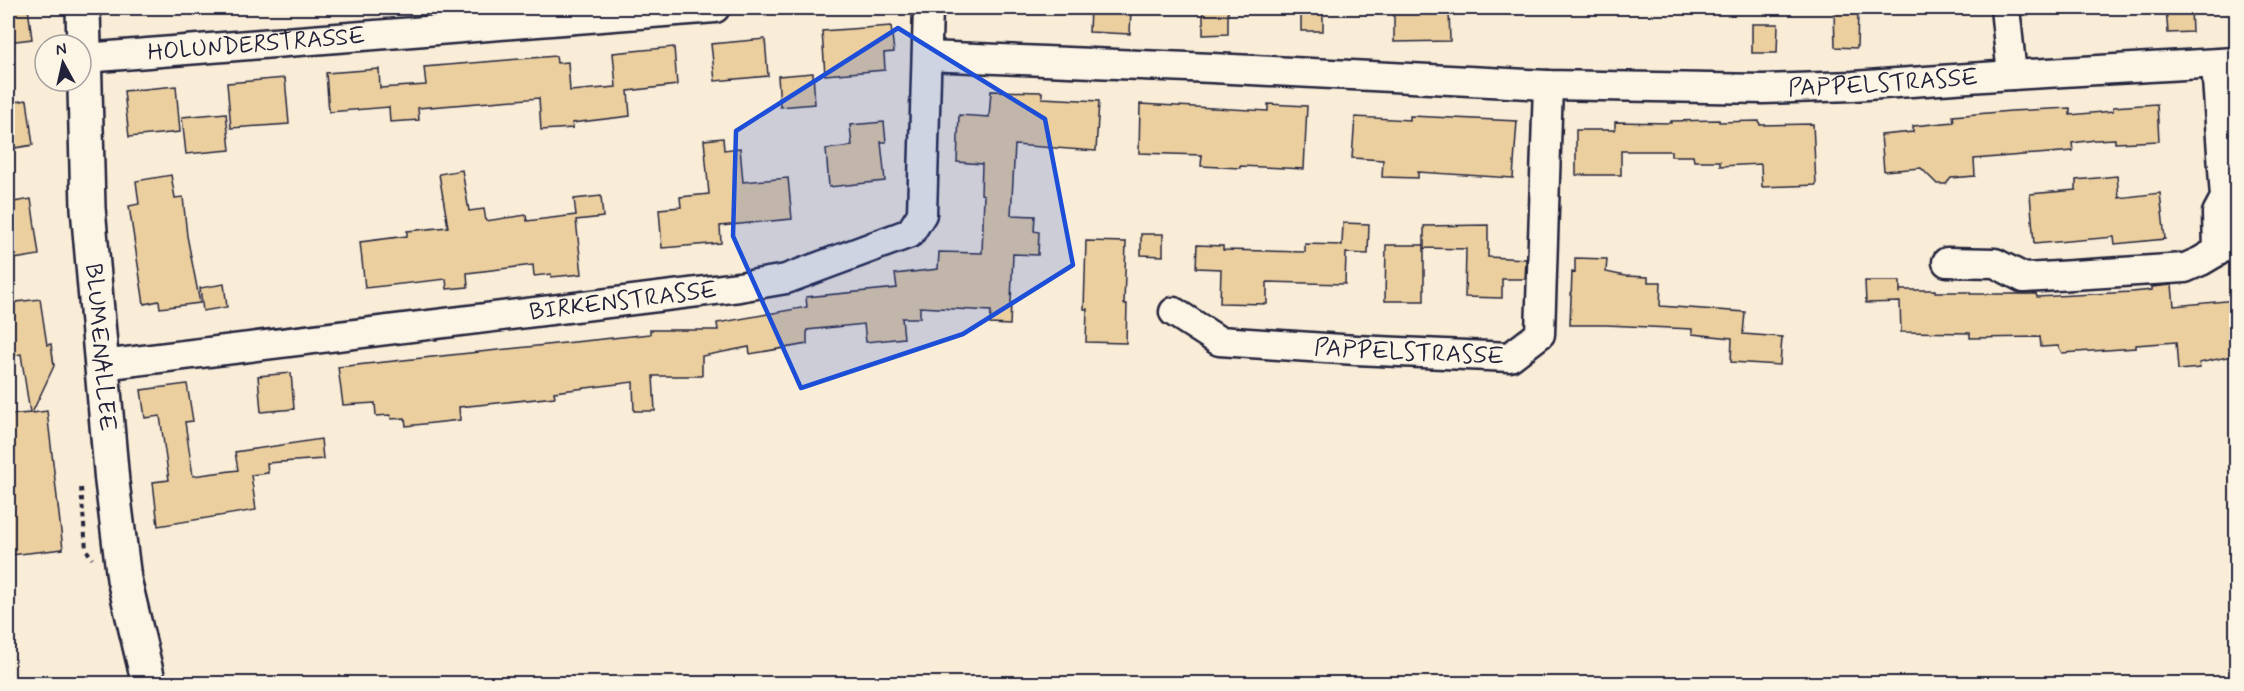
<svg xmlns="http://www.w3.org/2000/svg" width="2244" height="691" font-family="Mynerve,sans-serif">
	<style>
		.building { fill: #ebcf9f; stroke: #22223b; stroke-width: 1.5 }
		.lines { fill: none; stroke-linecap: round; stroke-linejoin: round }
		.minor-casing { stroke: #22223b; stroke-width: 33 }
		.tertiary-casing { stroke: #22223b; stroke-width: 38 }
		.path { stroke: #22223b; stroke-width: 4; stroke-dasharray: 4.5 4.5; stroke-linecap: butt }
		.minor { stroke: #fcf5e5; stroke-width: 28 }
		.tertiary { stroke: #fcf5e5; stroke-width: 33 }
		.marked { fill: #1d4ed8; fill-opacity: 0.2; stroke: #1d4ed8; stroke-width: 4.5; stroke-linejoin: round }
		.labels { text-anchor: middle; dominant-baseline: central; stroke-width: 4.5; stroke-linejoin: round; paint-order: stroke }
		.street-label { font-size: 24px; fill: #22223b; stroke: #fcf5e5 }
	</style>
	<rect width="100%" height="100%" fill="#f9edd7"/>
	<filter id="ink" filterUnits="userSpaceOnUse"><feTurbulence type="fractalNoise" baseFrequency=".0167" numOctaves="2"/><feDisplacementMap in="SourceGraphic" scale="12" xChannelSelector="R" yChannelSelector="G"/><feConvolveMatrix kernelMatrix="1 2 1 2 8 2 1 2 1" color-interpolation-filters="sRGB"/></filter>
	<g filter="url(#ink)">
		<path class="building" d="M 8,8 L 28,8 L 32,39 L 8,42 Z
			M 1090,8 L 1131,8 L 1130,34 L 1089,32 Z
			M 1301,8 L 1323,8 L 1323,31 L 1301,31 Z
			M 2166,8 L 2191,8 L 2192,32 L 2168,33 Z
			M 1203,10 L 1228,10 L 1228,34 L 1203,35 Z
			M 1449,10 L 1450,41 L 1394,42 L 1394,11 Z
			M 1834,11 L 1858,11 L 1857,48 L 1835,47 Z
			M 1752,24 L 1778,24 L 1777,53 L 1752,53 Z
			M 891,26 L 894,52 L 884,53 L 885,70 L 825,75 L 822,31 Z
			M 765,39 L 768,76 L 715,81 L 711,44 Z
			M 674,47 L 677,85 L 628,91 L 630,116 L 572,123 L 573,128 L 541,130 L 539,98 L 418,108 L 419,120 L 390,122 L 389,107 L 329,112 L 326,73 L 379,69 L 380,88 L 426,85 L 424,67 L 556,56 L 557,63 L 568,62 L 570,91 L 616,87 L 613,53 Z
			M 813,73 L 815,104 L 780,107 L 778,76 Z
			M 285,78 L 289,124 L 231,128 L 227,83 Z
			M 176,86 L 180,132 L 129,137 L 124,91 Z
			M 991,91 L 1042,92 L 1042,98 L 1099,101 L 1096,151 L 1015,145 L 1011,215 L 1035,216 L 1034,231 L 1039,232 L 1038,255 L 1013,254 L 1010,325 L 990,324 L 991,311 L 920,307 L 920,318 L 902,318 L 904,338 L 866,342 L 864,324 L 807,330 L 807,344 L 750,354 L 749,347 L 702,356 L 702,376 L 653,376 L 655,411 L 634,411 L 633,382 L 554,392 L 555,397 L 459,407 L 460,420 L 406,426 L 405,418 L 391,419 L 390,415 L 376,416 L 375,403 L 343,405 L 338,367 L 650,334 L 650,330 L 718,330 L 717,323 L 807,307 L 806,297 L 897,288 L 895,274 L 938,269 L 939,252 L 982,253 L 984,195 L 981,194 L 982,164 L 957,162 L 959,115 L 989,117 Z
			M 27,100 L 33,145 L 8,149 L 8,103 Z
			M 1140,104 L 1268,111 L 1268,104 L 1307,106 L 1304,169 L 1240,166 L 1240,168 L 1201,166 L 1202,155 L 1139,153 Z
			M 2157,104 L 2159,141 L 2115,143 L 2115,139 L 2095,140 L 2072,143 L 2073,151 L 1974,159 L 1975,176 L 1951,178 L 1946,184 L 1937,184 L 1921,168 L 1884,171 L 1881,135 L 1913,132 L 1913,126 L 1954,122 L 1953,116 L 2011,111 L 2070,108 L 2070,115 L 2113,111 L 2113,107 Z
			M 226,113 L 230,150 L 186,154 L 182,117 Z
			M 1410,116 L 1517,121 L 1513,178 L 1418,172 L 1418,178 L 1382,177 L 1383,160 L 1352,158 L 1355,117 L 1410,120 Z
			M 1719,120 L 1719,122 L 1759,121 L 1760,125 L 1813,124 L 1816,185 L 1762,187 L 1761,164 L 1720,166 L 1720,161 L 1694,161 L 1693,156 L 1671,156 L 1671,151 L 1621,151 L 1621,175 L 1576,175 L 1576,130 L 1615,130 L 1615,122 L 1671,123 L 1671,121 Z
			M 884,122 L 886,142 L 881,142 L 885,181 L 829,187 L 826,149 L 852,146 L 850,125 Z
			M 723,138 L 724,150 L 740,148 L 743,182 L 788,178 L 792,219 L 720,226 L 721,243 L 662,248 L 659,209 L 681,207 L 680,197 L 709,194 L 704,140 Z
			M 462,170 L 469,211 L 484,209 L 486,221 L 526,215 L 527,221 L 576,215 L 574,199 L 601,196 L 603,217 L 576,220 L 582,274 L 551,277 L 551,274 L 534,276 L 533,265 L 467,273 L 468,287 L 447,289 L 446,279 L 365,288 L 360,242 L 407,236 L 407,231 L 448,227 L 439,174 Z
			M 171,175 L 175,198 L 183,197 L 187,236 L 200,303 L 160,308 L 159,301 L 144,304 L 129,206 L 139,204 L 136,181 Z
			M 2117,176 L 2119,198 L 2160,193 L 2165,239 L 2115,244 L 2114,237 L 2034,244 L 2030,194 L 2076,190 L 2076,180 Z
			M 31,199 L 39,255 L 8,260 L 8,203 Z
			M 1343,223 L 1369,224 L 1368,254 L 1346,253 L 1345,284 L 1267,282 L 1267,304 L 1220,303 L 1221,269 L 1196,268 L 1197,245 L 1223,246 L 1223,250 L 1305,252 L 1305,244 L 1342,245 Z
			M 1488,225 L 1488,257 L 1526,259 L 1525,279 L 1502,279 L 1502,298 L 1465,297 L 1466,249 L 1424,248 L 1424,226 Z
			M 1141,234 L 1163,234 L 1163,256 L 1141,255 Z
			M 1086,241 L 1126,242 L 1124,304 L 1127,304 L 1126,343 L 1086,342 L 1087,309 L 1084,309 Z
			M 1386,245 L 1424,245 L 1424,301 L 1385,301 Z
			M 1575,258 L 1607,259 L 1606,272 L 1625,276 L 1648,277 L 1648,282 L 1661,282 L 1660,306 L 1745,312 L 1743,334 L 1782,337 L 1780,365 L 1731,362 L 1732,338 L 1692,334 L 1692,329 L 1606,325 L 1570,325 L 1572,272 L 1575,273 Z
			M 1865,281 L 1900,281 L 1900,294 L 1900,290 L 1935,290 L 1935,292 L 1970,292 L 1970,294 L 2036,294 L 2037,297 L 2132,292 L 2152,290 L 2152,287 L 2172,285 L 2174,306 L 2236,300 L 2236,342 L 2231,342 L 2232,356 L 2199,363 L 2200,368 L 2178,370 L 2176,342 L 2136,345 L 2136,348 L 2062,353 L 2058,346 L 2041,347 L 2040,337 L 1970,338 L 1970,333 L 1901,332 L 1900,302 L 1866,303 Z
			M 224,284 L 227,307 L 203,311 L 200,288 Z
			M 40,299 L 47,345 L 51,344 L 54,366 L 32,413 L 47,411 L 63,549 L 11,555 L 8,531 L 8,415 L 30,413 L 21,354 L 8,356 L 8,303 Z
			M 291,373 L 294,409 L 261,412 L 258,376 Z
			M 187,384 L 193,421 L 185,422 L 193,476 L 238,470 L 235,452 L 321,439 L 323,459 L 267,463 L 268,473 L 251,475 L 256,510 L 158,526 L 153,482 L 169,480 L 160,416 L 145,418 L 141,390 Z"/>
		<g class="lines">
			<defs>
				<g id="minor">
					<path d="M 2005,8 L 2012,75"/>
					<path id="s1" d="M 927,56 L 1212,68 L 1548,85 L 1763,89 L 1853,86 L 2012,75 L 2236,62"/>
					<path id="s2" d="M 85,58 L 715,8"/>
					<path d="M 1947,262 L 1995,263 L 2024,278 L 2185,268 L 2201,261 L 2218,251 L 2217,213 L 2225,198 L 2216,64"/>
					<path id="s3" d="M 1174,312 L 1219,341 L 1356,350 L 1510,357 L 1540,334 L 1548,85"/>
					<path id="s4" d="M 102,365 L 739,287 L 786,279 L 910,233 L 922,214 L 928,8"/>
				</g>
				<g id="tertiary">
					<path id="s5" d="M 83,8 L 88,208 L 112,482 L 124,579 L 149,684"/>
				</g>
			</defs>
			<use href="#minor" class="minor-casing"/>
			<use href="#tertiary" class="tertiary-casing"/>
			<path class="path" d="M 81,488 L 86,549 L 92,559"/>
			<use href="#minor" class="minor"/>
			<use href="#tertiary" class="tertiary"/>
		</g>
	</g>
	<path class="marked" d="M 898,28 L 1045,119 L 1073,265 L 963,334 L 801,388 L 733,236 L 736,131 Z"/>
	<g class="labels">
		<g class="street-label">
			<text stroke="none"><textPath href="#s2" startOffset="172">HOLUNDERSTRASSE</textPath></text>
			<text stroke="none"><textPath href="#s1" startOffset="957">PAPPELSTRASSE</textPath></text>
			<text stroke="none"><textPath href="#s4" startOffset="525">BIRKENSTRASSE</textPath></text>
			<text stroke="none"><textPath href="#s5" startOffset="340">BLUMENALLEE</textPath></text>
			<text stroke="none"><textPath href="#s3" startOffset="244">PAPPELSTRASSE</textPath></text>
		</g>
	</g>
	<rect width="2244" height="691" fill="none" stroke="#fcf5e5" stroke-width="30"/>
	<rect x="15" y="15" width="2214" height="661" fill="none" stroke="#22223b" stroke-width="2" filter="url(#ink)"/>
	<g transform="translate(63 63) rotate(352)"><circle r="28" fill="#fcf5e5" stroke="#a5a1a1" stroke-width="1.5"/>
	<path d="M0-4.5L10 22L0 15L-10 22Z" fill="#22223b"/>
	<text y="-9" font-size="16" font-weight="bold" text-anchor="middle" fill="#22223b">N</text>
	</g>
</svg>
